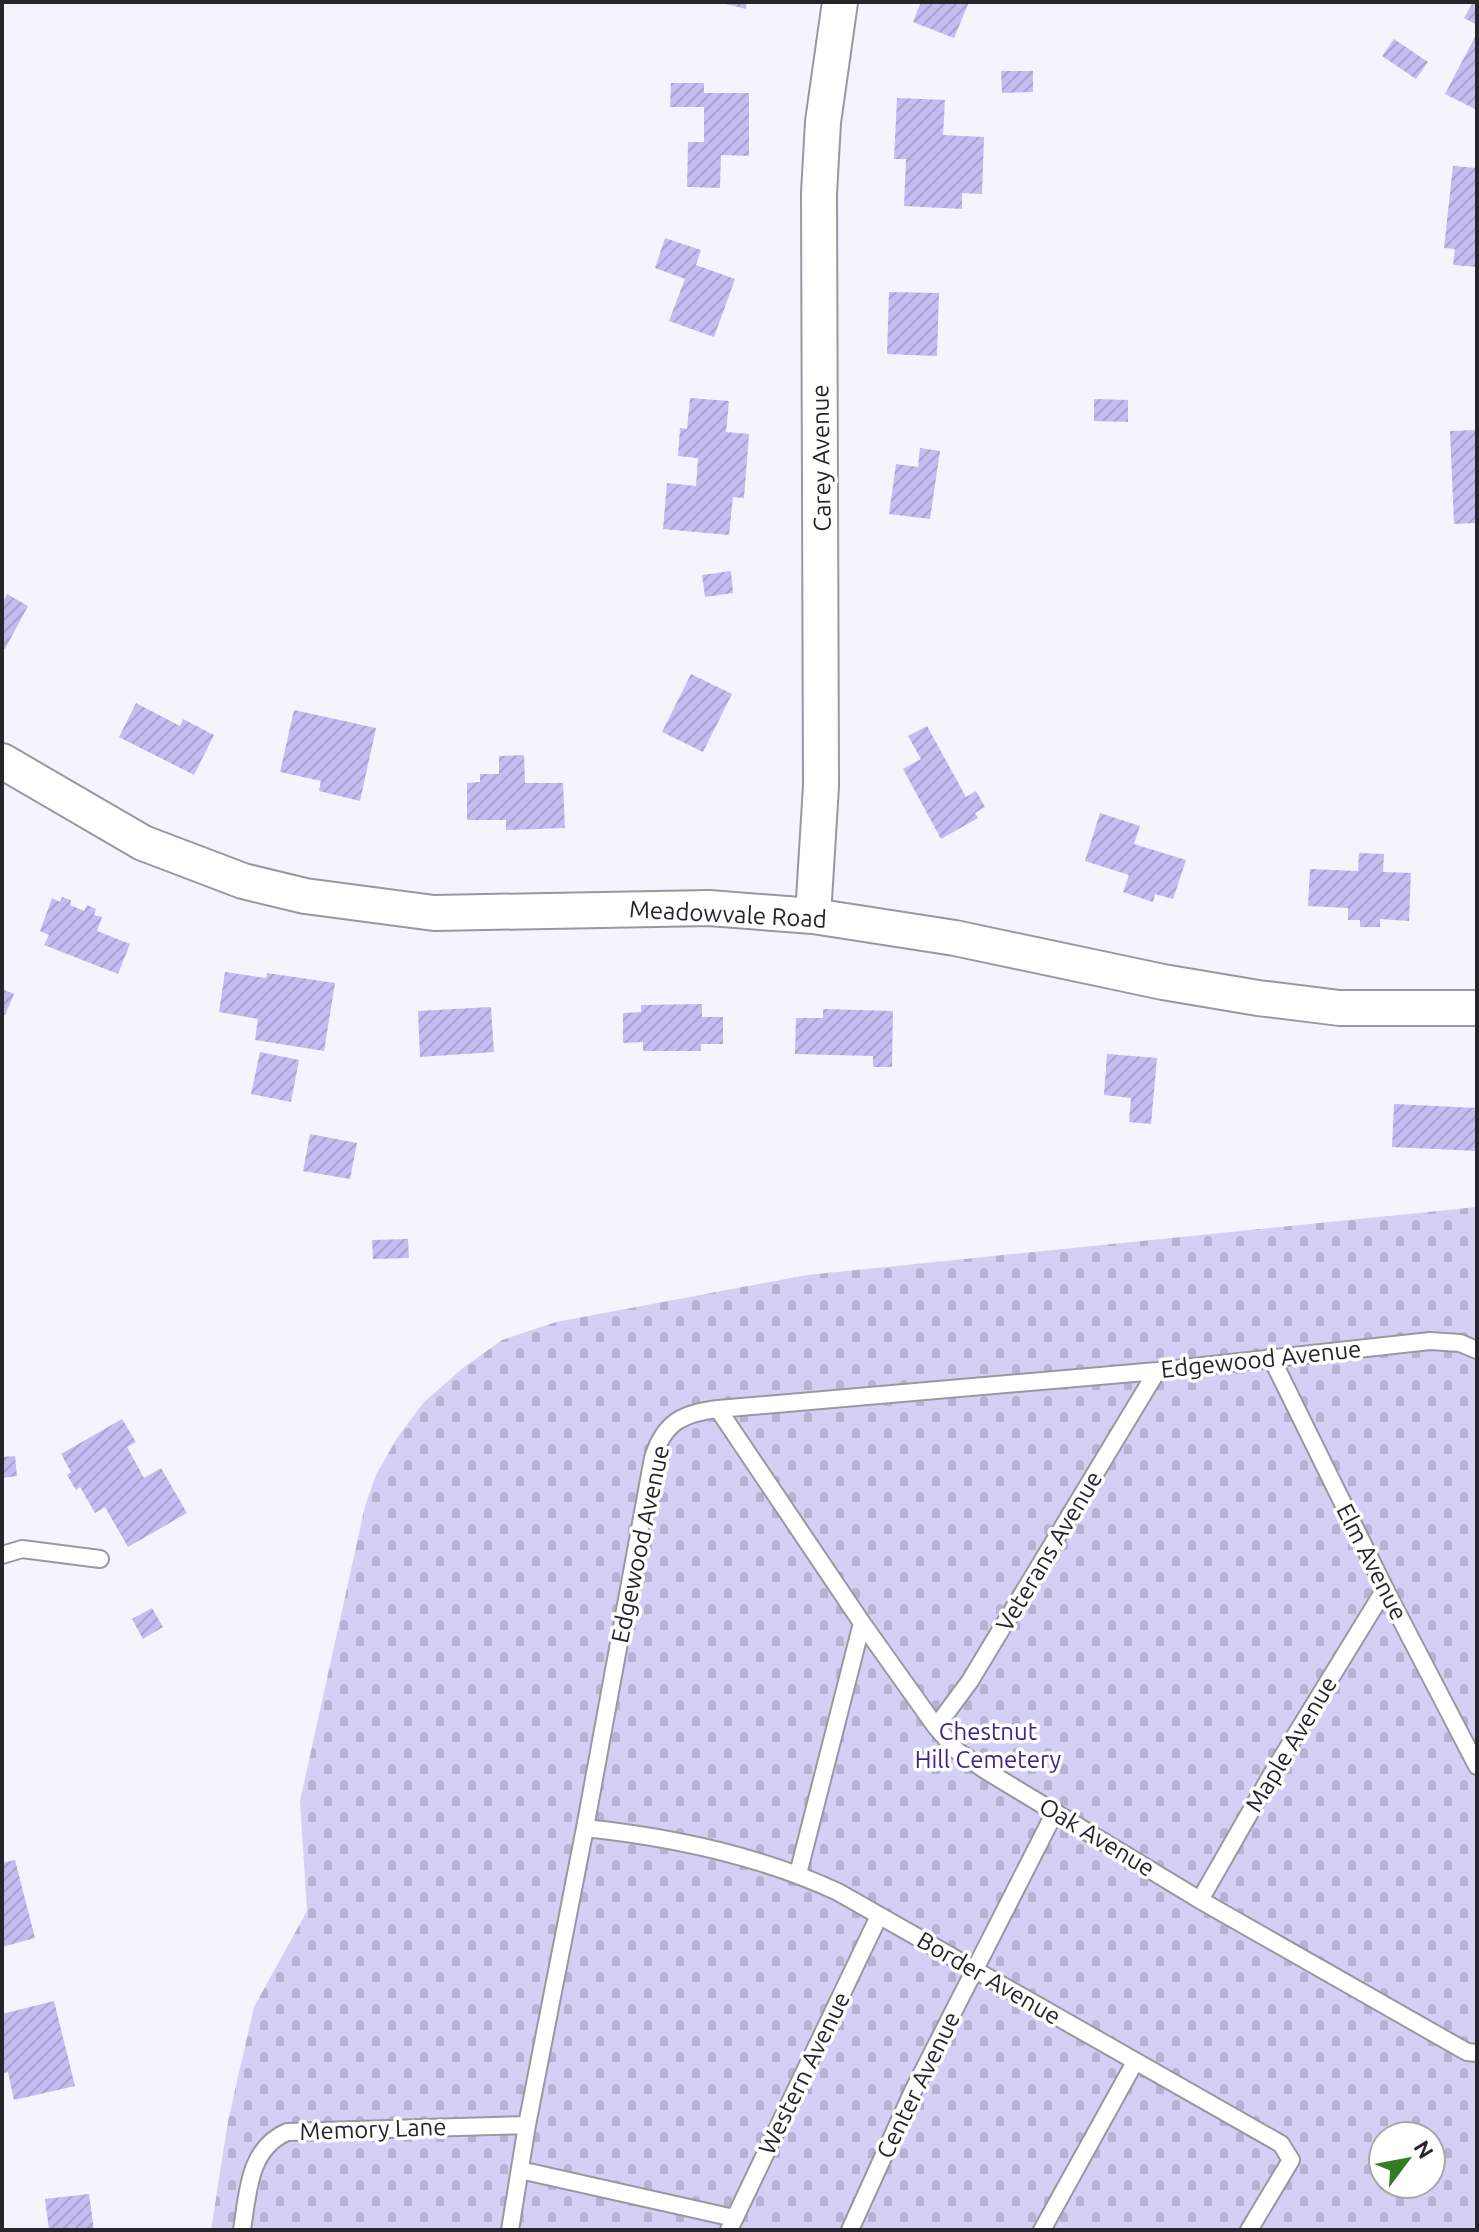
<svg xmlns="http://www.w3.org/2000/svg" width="1479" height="2232" font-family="Ubuntu,sans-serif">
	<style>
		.cemetery { fill: url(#cemetery-stones); fill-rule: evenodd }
		.building { fill: url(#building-hatch) }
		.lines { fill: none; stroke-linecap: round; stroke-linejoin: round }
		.service-casing { stroke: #9998a1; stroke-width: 20 }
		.minor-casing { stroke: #9998a1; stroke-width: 38 }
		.service { stroke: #fff; stroke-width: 16 }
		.minor { stroke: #fff; stroke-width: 34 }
		.labels { text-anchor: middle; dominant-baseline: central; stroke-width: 7; stroke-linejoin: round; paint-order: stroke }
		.street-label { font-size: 24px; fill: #26262a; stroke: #fff }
		.park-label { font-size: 24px; fill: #412487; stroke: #fff }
	</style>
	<defs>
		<pattern id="cemetery-stones" width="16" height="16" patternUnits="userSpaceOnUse" patternTransform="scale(2)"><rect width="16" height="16" fill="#d4d0f5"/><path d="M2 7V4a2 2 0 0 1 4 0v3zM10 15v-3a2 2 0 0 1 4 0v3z" fill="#b6b2d2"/></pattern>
		<pattern id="building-hatch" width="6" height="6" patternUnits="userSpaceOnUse" patternTransform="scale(2)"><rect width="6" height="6" fill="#c3bdf2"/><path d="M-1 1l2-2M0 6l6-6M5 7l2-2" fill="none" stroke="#a7a2d0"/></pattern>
	</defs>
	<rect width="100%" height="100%" fill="#f4f4fe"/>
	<path class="cemetery" d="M 1477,1207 L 1477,2230 L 211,2230 L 228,2121 L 254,2007 L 307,1911 L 300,1801 L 365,1506 L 376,1475 L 397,1438 L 424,1402 L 463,1368 L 502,1340 L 556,1322 L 807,1275 ZM 1383,2136 L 1431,2136 L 1431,2184 L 1383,2184 Z"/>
	<path class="building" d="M 718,2 L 747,2 L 746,9 Z
		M 921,2 L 969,2 L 954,38 L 913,22 Z
		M 1473,2 L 1477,2 L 1477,25 L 1464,18 Z
		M 1477,33 L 1477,110 L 1445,94 Z
		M 1394,39 L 1428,62 L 1416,79 L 1382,56 Z
		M 1001,71 L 1033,71 L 1033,92 L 1002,93 Z
		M 671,83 L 704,83 L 704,93 L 749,93 L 749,156 L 721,155 L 720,188 L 687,187 L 688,142 L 704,142 L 704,107 L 670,107 Z
		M 897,98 L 945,100 L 943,135 L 984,137 L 982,194 L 962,193 L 962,209 L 904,206 L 906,159 L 894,159 Z
		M 1453,166 L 1477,168 L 1477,267 L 1453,265 L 1455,249 L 1444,248 Z
		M 665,238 L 701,250 L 696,265 L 735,279 L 714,337 L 669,321 L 685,279 L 655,268 Z
		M 889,292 L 939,293 L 937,356 L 887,354 Z
		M 690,398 L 729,401 L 726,432 L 749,434 L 744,498 L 733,497 L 729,535 L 663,529 L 667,483 L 696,486 L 698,458 L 678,456 L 680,428 L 687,429 Z
		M 1094,399 L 1128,400 L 1128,422 L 1094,421 Z
		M 1477,430 L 1477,523 L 1454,524 L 1450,431 Z
		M 920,448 L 940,451 L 930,519 L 889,514 L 896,464 L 918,467 Z
		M 731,571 L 733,593 L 705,597 L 702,575 Z
		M 7,594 L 28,606 L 5,649 L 2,648 L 2,603 Z
		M 691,674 L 732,694 L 703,752 L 662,732 Z
		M 136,703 L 180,726 L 183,719 L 214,735 L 194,775 L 119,737 Z
		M 294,710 L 376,728 L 360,801 L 319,791 L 321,781 L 280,772 Z
		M 927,726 L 966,797 L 976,791 L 985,807 L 975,813 L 978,818 L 941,839 L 903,769 L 921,759 L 908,736 Z
		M 524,755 L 525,783 L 563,783 L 565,828 L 506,830 L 506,820 L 467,820 L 467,783 L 480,782 L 480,774 L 499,774 L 499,756 Z
		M 1100,813 L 1140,826 L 1134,844 L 1186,860 L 1173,899 L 1155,894 L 1153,902 L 1123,892 L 1129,875 L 1085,861 Z
		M 1359,853 L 1384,854 L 1383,872 L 1411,873 L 1409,921 L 1380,919 L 1380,927 L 1360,927 L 1360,920 L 1348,920 L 1348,908 L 1308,906 L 1310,869 L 1358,871 Z
		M 62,897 L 71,900 L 70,905 L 84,911 L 87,905 L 96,909 L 94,915 L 102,917 L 97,931 L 130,944 L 118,974 L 44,945 L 49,935 L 40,931 L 52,898 L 60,902 Z
		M 225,972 L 266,978 L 267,973 L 335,983 L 324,1051 L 255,1040 L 258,1019 L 219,1012 Z
		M 2,989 L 14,994 L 5,1015 L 2,1014 Z
		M 702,1004 L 702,1017 L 723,1017 L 723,1044 L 701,1044 L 701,1051 L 643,1051 L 643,1042 L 623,1043 L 623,1013 L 641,1012 L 641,1005 Z
		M 491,1007 L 494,1052 L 420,1057 L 418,1011 Z
		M 823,1009 L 893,1011 L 892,1067 L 873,1067 L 873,1056 L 795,1054 L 796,1018 L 823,1018 Z
		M 260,1052 L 299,1060 L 291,1102 L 251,1094 Z
		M 1107,1054 L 1157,1058 L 1151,1124 L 1129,1122 L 1131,1098 L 1104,1095 Z
		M 1394,1104 L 1477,1108 L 1477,1151 L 1392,1147 Z
		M 310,1134 L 357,1143 L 350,1179 L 303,1171 Z
		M 408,1239 L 409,1258 L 373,1259 L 372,1240 Z
		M 122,1419 L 136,1442 L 127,1447 L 144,1478 L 161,1468 L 187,1513 L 128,1547 L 105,1507 L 95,1513 L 80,1487 L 76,1490 L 67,1475 L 71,1472 L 61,1454 Z
		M 15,1456 L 17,1476 L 2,1478 L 2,1457 Z
		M 152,1608 L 163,1627 L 143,1639 L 132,1619 Z
		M 15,1860 L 35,1938 L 2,1947 L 2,1863 Z
		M 54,2001 L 75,2086 L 14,2100 L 8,2072 L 2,2074 L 2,2014 Z
		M 89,2194 L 94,2230 L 49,2230 L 45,2199 Z"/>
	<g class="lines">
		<defs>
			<path id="service" d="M 1271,1357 L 1385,1589 L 1477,1766
				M 718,1409 L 862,1623 L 936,1727 L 956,1750 L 985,1770 L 1200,1900 L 1467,2052 L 1477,2053
				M 2,1555 L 22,1549 L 100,1559
				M 936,1727 L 970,1681 L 1157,1371
				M 585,1828 C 671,1837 760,1856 838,1892 L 1281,2144 L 1291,2160 L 1249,2230
				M 798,1874 L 862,1623
				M 1200,1900 L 1276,1767 L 1385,1589
				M 520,2170 L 734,2218
				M 242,2230 C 248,2193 248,2149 287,2132 L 527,2125
				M 510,2230 L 527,2125 L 585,1828 L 653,1458 C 664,1422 683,1413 718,1409 L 1157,1371 L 1430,1341 L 1460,1343 L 1477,1350
				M 729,2230 L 879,1916
				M 850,2230 L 913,2091 L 1055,1812
				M 1042,2230 L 1135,2062"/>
			<path id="minor" d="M 2,761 L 143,843 L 243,881 L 305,896 L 434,913 L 709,908 L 813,916 L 955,938 L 1163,982 L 1258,998 L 1340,1008 L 1477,1008
				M 813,916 L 821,786 L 819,193 L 823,122 L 840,2"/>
		</defs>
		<use href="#service" class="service-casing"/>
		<use href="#minor" class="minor-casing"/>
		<use href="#service" class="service"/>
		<use href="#minor" class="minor"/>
	</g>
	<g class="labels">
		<g class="street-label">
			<text transform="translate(821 458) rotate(-91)">Carey Avenue</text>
			<text transform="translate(728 914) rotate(3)">Meadowvale Road</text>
			<text transform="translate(1261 1359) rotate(-6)">Edgewood Avenue</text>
			<text transform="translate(640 1544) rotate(-78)">Edgewood Avenue</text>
			<text transform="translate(1049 1551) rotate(-59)">Veterans Avenue</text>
			<text transform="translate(1372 1562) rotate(63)">Elm Avenue</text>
			<text transform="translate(1291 1744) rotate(-59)">Maple Avenue</text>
			<text transform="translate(1097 1837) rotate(31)">Oak Avenue</text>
			<text transform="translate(989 1978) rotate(30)">Border Avenue</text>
			<text transform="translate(804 2073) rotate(-64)">Western Avenue</text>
			<text transform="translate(918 2085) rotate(-64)">Center Avenue</text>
			<text transform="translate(373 2129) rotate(-2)">Memory Lane</text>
		</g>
		<g class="park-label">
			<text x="988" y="1731">Chestnut<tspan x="988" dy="28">Hill Cemetery</tspan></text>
		</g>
	</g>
	<rect width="1479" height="2232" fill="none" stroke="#26262a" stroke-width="8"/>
	<g transform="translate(1407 2160) rotate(58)"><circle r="38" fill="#ffffff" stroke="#a8a8aa" stroke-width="2"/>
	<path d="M0-6L14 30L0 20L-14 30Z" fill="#357d23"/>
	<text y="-12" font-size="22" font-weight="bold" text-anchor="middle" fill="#26262a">N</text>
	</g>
</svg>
